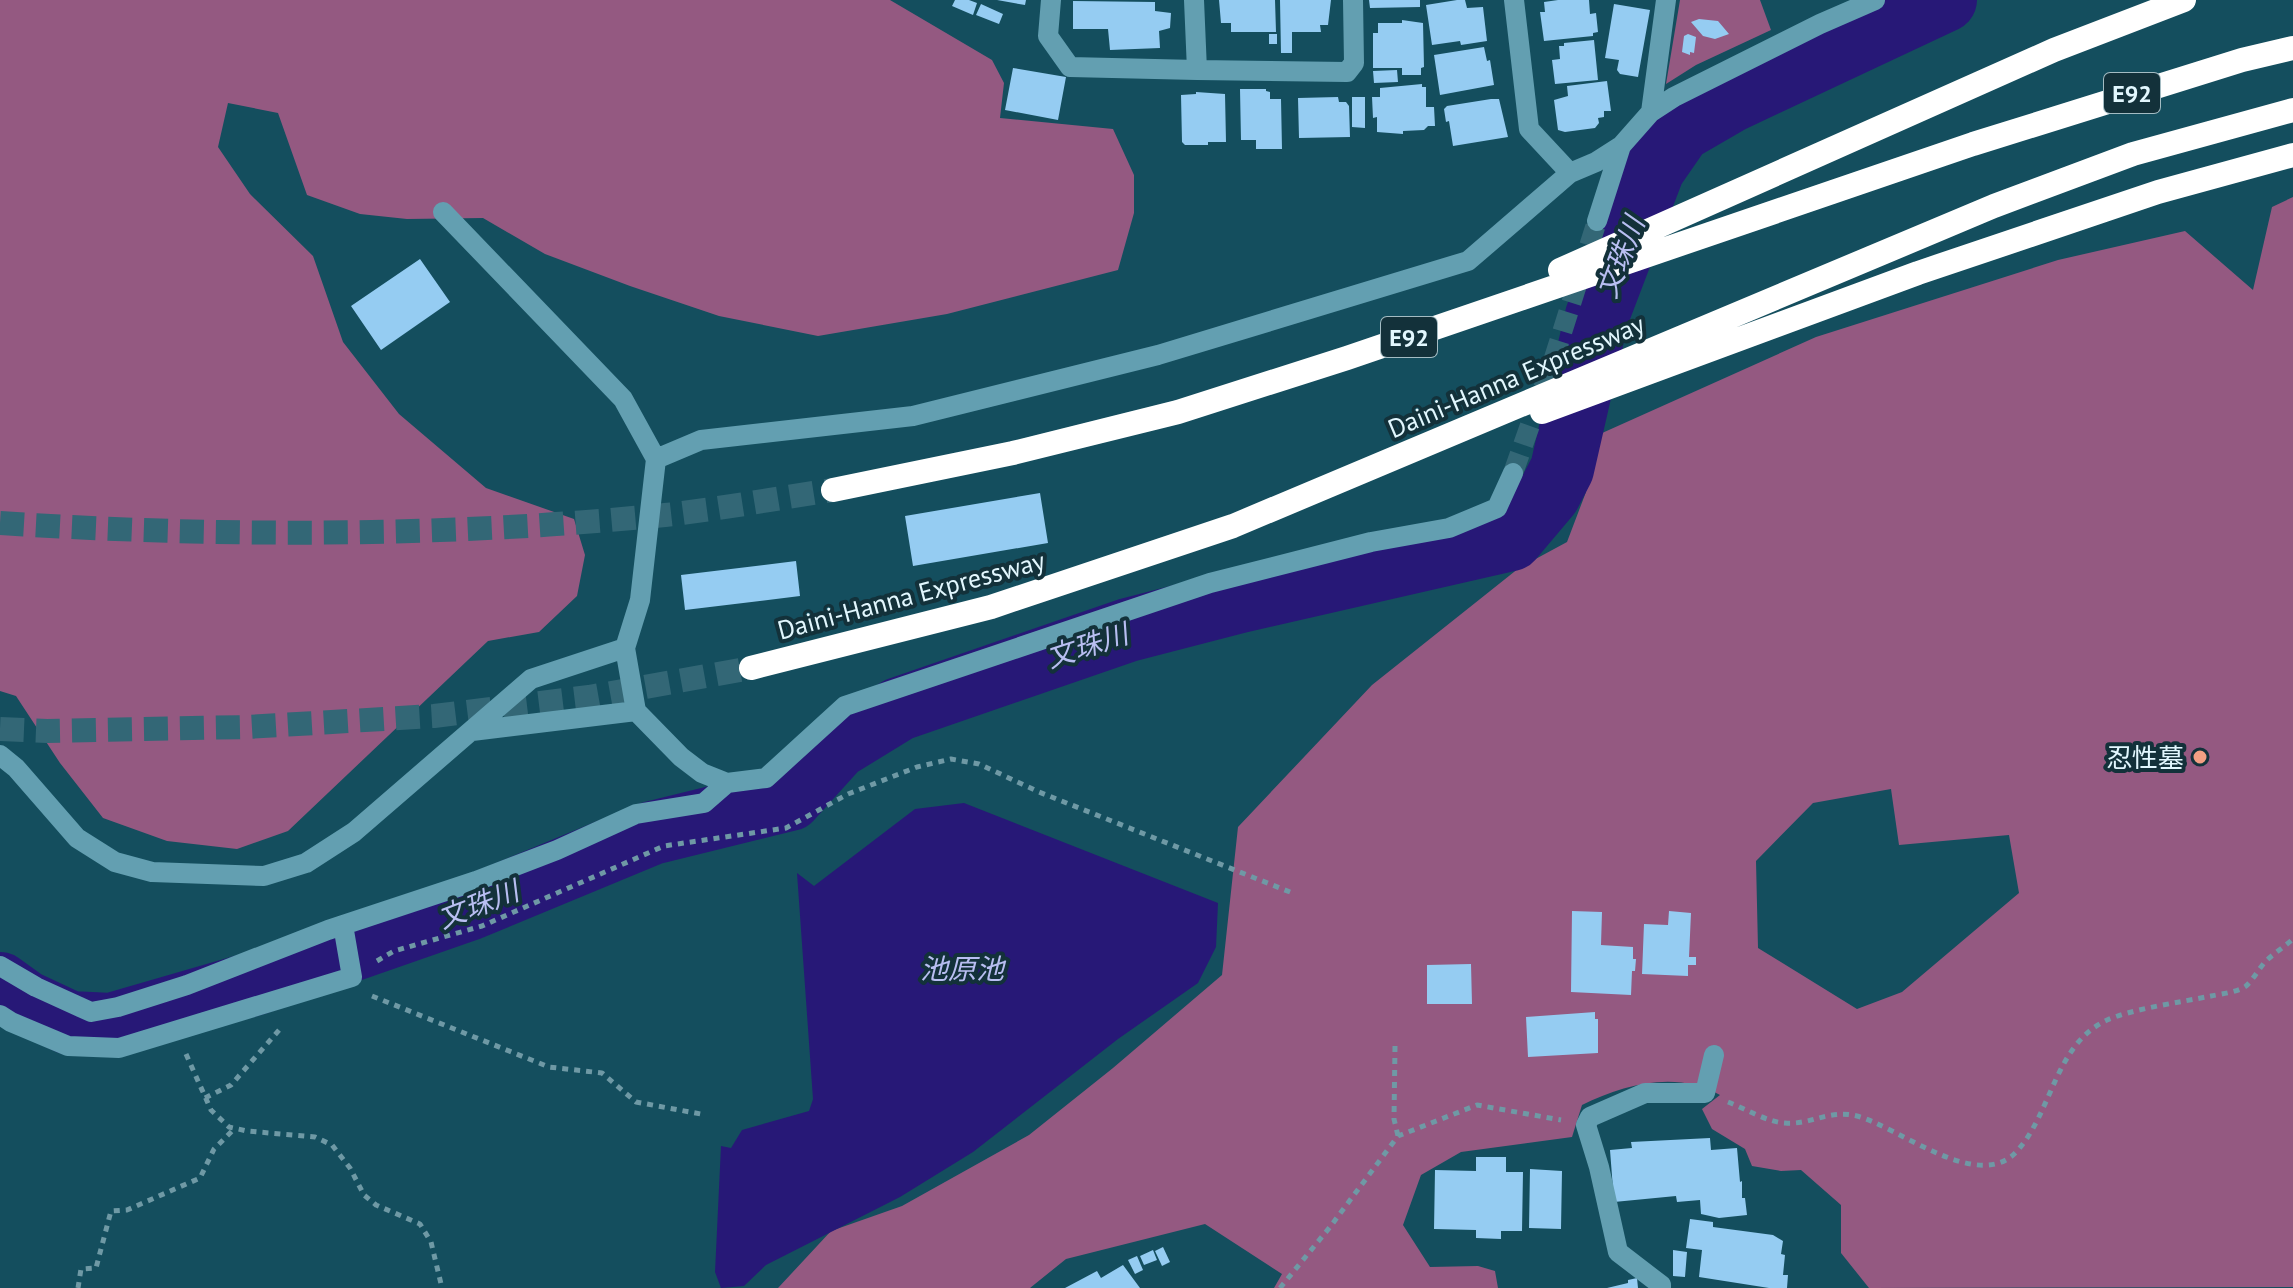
<svg xmlns="http://www.w3.org/2000/svg" width="2293" height="1288" font-family="'PT Sans','Noto Sans JP',sans-serif">
	<style>
		.green { fill: #945981; fill-rule: evenodd }
		.water { fill: #271877 }
		.lines { fill: none; stroke-linecap: round; stroke-linejoin: round }
		.river { stroke: #271877; stroke-width: 64 }
		.building { fill: #95ccf2 }
		.minor-tunnel { stroke: #336776; stroke-width: 20; stroke-dasharray: 20 10; stroke-linecap: butt }
		.highway-tunnel { stroke: #336776; stroke-width: 24; stroke-dasharray: 24 12; stroke-linecap: butt }
		.path { stroke: #6f99a5; stroke-width: 5; stroke-dasharray: 6 6; stroke-linecap: butt }
		.minor { stroke: #639fb1; stroke-width: 20 }
		.highway { stroke: #fff; stroke-width: 24 }
		.poi-dot { fill: #f39f83; stroke: #13313a; stroke-width: 3 }
		.labels { text-anchor: middle; dominant-baseline: central; stroke-width: 8; stroke-linejoin: round; paint-order: stroke }
		.shield { fill: #13313a; stroke: #a4bcc3; stroke-width: 2 }
		.shield-label { font-size: 24px; font-weight: bold; fill: #e2f7fe }
		.street-label { font-size: 26px; fill: #e2f7fe; stroke: #13313a }
		.poi-label { font-size: 26px; fill: #e2f7fe; stroke: #13313a; text-anchor: end }
		.water-label { font-size: 28px; font-style: italic; fill: #b8bef1; stroke: #13313a }
	</style>
	<rect width="100%" height="100%" fill="#144e5e"/>
	<path class="green" d="M 0,0 L 890,0 L 992,60 L 1004,83 L 1000,118 L 1113,129 L 1134,175 L 1134,213 L 1118,270 L 947,314 L 818,336 L 719,316 L 630,286 L 545,254 L 483,218 L 407,219 L 360,214 L 307,195 L 278,113 L 228,103 L 218,147 L 250,194 L 313,256 L 343,342 L 399,414 L 486,488 L 574,519 L 585,555 L 577,596 L 539,632 L 488,641 L 288,831 L 237,849 L 167,841 L 103,818 L 60,763 L 16,696 L 0,691 Z
		M 1680,0 L 1760,0 L 1771,30 L 1696,65 L 1666,84 Z
		M 2293,197 L 2293,1287 L 1869,1288 L 1841,1253 L 1841,1205 L 1801,1170 L 1781,1171 L 1752,1166 L 1745,1149 L 1712,1129 L 1702,1109 L 1720,1095 C 1677,1070 1624,1084 1582,1105 L 1572,1137 L 1461,1152 L 1421,1175 L 1403,1225 L 1430,1267 L 1478,1266 L 1495,1271 L 1498,1288 L 1274,1288 L 1282,1274 L 1205,1224 L 1066,1259 L 1030,1288 L 778,1288 L 831,1231 L 902,1206 L 1029,1135 L 1113,1068 L 1222,975 L 1238,827 L 1372,685 L 1519,568 L 1567,542 L 1586,492 L 1591,438 L 1816,337 L 2058,260 L 2185,231 L 2253,290 L 2272,207 ZM 1891,789 L 1899,845 L 2009,835 L 2019,893 L 1902,992 L 1857,1009 L 1758,948 L 1756,861 L 1813,803 Z"/>
	<path class="water" d="M 964,803 L 1218,903 L 1216,947 L 1198,983 L 1118,1039 L 973,1152 L 900,1197 L 766,1265 L 744,1286 L 721,1288 L 715,1272 L 721,1146 L 731,1148 L 742,1130 L 809,1111 L 813,1099 L 797,873 L 814,886 L 915,809 Z"/>
	<g class="lines">
		<path class="river" d="M 0,984 L 25,1002 L 70,1023 L 111,1025 L 256,983 L 471,908 L 652,833 L 790,799 L 837,747 L 899,709 L 1128,630 L 1240,601 L 1511,539 L 1549,494 L 1562,469 L 1597,316 L 1653,169 L 1680,130 L 1730,101 L 1945,0"/>
	</g>
	<path class="building" d="M 955,0 L 969,0 L 977,3 L 973,15 L 952,6 Z
		M 997,0 L 1026,0 L 1025,5 Z
		M 1219,0 L 1275,0 L 1276,32 L 1231,32 L 1231,23 L 1221,23 Z
		M 1280,0 L 1331,0 L 1328,25 L 1320,25 L 1321,32 L 1292,32 L 1292,53 L 1281,53 Z
		M 1369,0 L 1420,0 L 1420,7 L 1370,8 Z
		M 1457,0 L 1465,0 L 1467,8 L 1483,7 L 1487,41 L 1461,45 L 1460,41 L 1432,45 L 1426,5 Z
		M 1558,0 L 1589,0 L 1590,14 L 1596,13 L 1598,32 L 1593,33 L 1593,36 L 1544,41 L 1540,12 L 1545,12 L 1544,2 Z
		M 1073,1 L 1155,2 L 1155,11 L 1171,13 L 1170,28 L 1159,31 L 1160,48 L 1110,50 L 1108,29 L 1073,29 Z
		M 981,4 L 1003,14 L 999,24 L 976,15 Z
		M 1614,4 L 1650,10 L 1638,77 L 1620,74 L 1617,70 L 1619,60 L 1605,58 Z
		M 1699,19 L 1718,21 L 1729,34 L 1715,39 L 1703,36 L 1691,22 Z
		M 1402,20 L 1423,23 L 1424,67 L 1421,68 L 1421,75 L 1402,75 L 1402,68 L 1373,68 L 1373,33 L 1378,33 L 1378,23 L 1402,23 Z
		M 1269,34 L 1277,34 L 1277,44 L 1269,44 Z
		M 1688,34 L 1696,37 L 1694,53 L 1690,52 L 1690,55 L 1682,52 L 1684,36 Z
		M 1594,40 L 1598,80 L 1555,84 L 1552,60 L 1560,59 L 1559,46 L 1564,46 L 1564,43 Z
		M 1484,47 L 1487,61 L 1490,60 L 1494,85 L 1440,95 L 1434,55 Z
		M 1013,68 L 1066,77 L 1058,120 L 1005,110 Z
		M 1397,70 L 1398,82 L 1374,83 L 1373,71 Z
		M 1607,81 L 1611,111 L 1604,111 L 1604,117 L 1598,118 L 1599,123 L 1595,128 L 1565,132 L 1558,130 L 1554,100 L 1568,96 L 1567,86 Z
		M 1422,84 L 1422,87 L 1426,87 L 1426,107 L 1434,107 L 1435,126 L 1428,126 L 1424,130 L 1403,131 L 1403,134 L 1377,132 L 1377,117 L 1373,118 L 1372,97 L 1380,97 L 1380,88 Z
		M 1240,89 L 1266,89 L 1266,91 L 1270,92 L 1270,99 L 1281,99 L 1282,149 L 1256,149 L 1256,140 L 1241,140 Z
		M 1196,92 L 1225,94 L 1226,142 L 1208,142 L 1208,145 L 1185,145 L 1182,142 L 1181,95 L 1196,94 Z
		M 1338,97 L 1339,102 L 1346,102 L 1349,106 L 1350,137 L 1299,138 L 1298,98 Z
		M 1352,97 L 1365,97 L 1365,128 L 1352,127 Z
		M 1491,99 L 1499,99 L 1508,137 L 1453,146 L 1449,121 L 1446,122 L 1444,109 L 1447,106 Z
		M 420,259 L 450,302 L 381,350 L 351,306 Z
		M 1040,493 L 1048,543 L 913,566 L 905,516 Z
		M 796,561 L 800,596 L 685,610 L 681,575 Z
		M 1572,911 L 1602,912 L 1601,945 L 1633,947 L 1633,959 L 1636,959 L 1635,971 L 1632,971 L 1631,995 L 1571,992 Z
		M 1669,911 L 1691,913 L 1689,957 L 1696,957 L 1696,965 L 1688,965 L 1688,976 L 1642,974 L 1644,924 L 1668,925 Z
		M 1471,964 L 1472,1004 L 1427,1004 L 1427,965 Z
		M 1595,1012 L 1595,1019 L 1598,1019 L 1598,1053 L 1528,1057 L 1526,1017 Z
		M 1710,1138 L 1711,1150 L 1737,1148 L 1740,1182 L 1742,1181 L 1742,1198 L 1745,1198 L 1747,1215 L 1719,1218 L 1701,1214 L 1700,1200 L 1677,1202 L 1676,1196 L 1614,1202 L 1610,1150 L 1632,1148 L 1631,1142 Z
		M 1476,1157 L 1506,1157 L 1506,1172 L 1523,1172 L 1522,1231 L 1501,1231 L 1501,1239 L 1476,1238 L 1476,1230 L 1434,1229 L 1435,1170 L 1476,1171 Z
		M 1530,1169 L 1562,1171 L 1561,1229 L 1529,1228 Z
		M 1690,1219 L 1713,1222 L 1713,1227 L 1773,1235 L 1783,1241 L 1781,1254 L 1785,1255 L 1783,1275 L 1788,1275 L 1787,1288 L 1769,1288 L 1699,1277 L 1702,1250 L 1686,1248 Z
		M 1163,1247 L 1170,1262 L 1162,1266 L 1155,1251 Z
		M 1153,1250 L 1157,1260 L 1144,1265 L 1140,1256 Z
		M 1673,1250 L 1687,1252 L 1685,1277 L 1673,1276 Z
		M 1137,1256 L 1143,1270 L 1135,1274 L 1128,1260 Z
		M 1123,1265 L 1140,1288 L 1065,1288 L 1097,1271 L 1101,1278 Z
		M 1637,1278 L 1638,1288 L 1607,1288 L 1628,1283 L 1628,1280 Z"/>
	<g class="lines">
		<path class="minor-tunnel" d="M 1513,473 L 1554,358 L 1597,221"/>
		<path class="highway-tunnel" d="M 0,523 C 221,537 444,537 665,515 C 721,509 777,498 833,490
			M 0,729 L 47,731 L 247,727 L 434,716 L 589,697 L 751,668"/>
		<path class="path" d="M 377,961 L 394,951 L 482,926 L 664,846 L 786,828 L 848,794 L 917,767 L 951,759 L 979,764 L 1039,792 L 1295,894
			M 372,996 L 549,1067 L 602,1073 L 636,1102 L 706,1115
			M 1395,1046 L 1394,1119 L 1398,1136
			M 186,1054 L 211,1110 L 229,1127 L 247,1131 L 315,1137 L 332,1145 L 350,1168 L 364,1195 L 376,1205 L 420,1224 L 431,1242 L 442,1288
			M 205,1098 L 231,1085 L 280,1029
			M 1728,1102 C 1746,1109 1767,1122 1785,1123 C 1812,1125 1828,1109 1857,1116 C 1899,1127 1980,1195 2018,1150 C 2052,1111 2055,1046 2105,1021 C 2130,1009 2182,1002 2211,996 C 2221,994 2238,992 2246,986 C 2253,980 2258,970 2265,962 C 2273,954 2284,947 2293,939
			M 78,1288 L 81,1269 L 96,1268 L 111,1211 L 127,1210 L 200,1178 L 214,1149 L 234,1129
			M 1280,1288 L 1330,1227 L 1398,1136 L 1477,1105 L 1561,1120"/>
		<path class="minor" d="M 1051,0 L 1048,36 L 1070,67 L 1197,70
			M 1194,0 L 1197,70 L 1347,72 L 1354,63 L 1353,0
			M 1514,0 L 1529,129 L 1570,173
			M 1651,112 L 1666,0
			M 443,212 L 623,399 L 656,459
			M 1597,221 L 1621,146
			M 1513,473 L 1497,508 L 1449,528 L 1371,542 L 1210,583 L 845,706 L 766,778 L 727,783 L 702,773 L 681,757 L 636,711 L 625,648 L 640,600 L 656,459 L 701,440 L 913,416 L 1158,355 L 1468,261 L 1570,173 L 1596,162 L 1621,146 L 1651,112 L 1674,97 L 1820,24 L 1875,0
			M 472,731 L 636,711
			M 0,755 L 16,768 L 77,838 L 115,862 L 152,872 L 264,876 L 306,863 L 354,832 L 531,679 L 625,648
			M 0,966 L 36,987 L 91,1012 L 118,1007 L 187,985 L 328,930 L 476,881 L 557,850 L 636,814 L 704,803 L 727,783
			M 0,1015 L 11,1022 L 68,1046 L 119,1048 L 352,977 L 343,925
			M 1661,1288 L 1661,1285 L 1618,1252 L 1599,1167 L 1586,1125 L 1590,1117 L 1645,1093 L 1705,1093 L 1714,1055"/>
		<path class="highway" d="M 1560,270 L 2054,50 L 2184,0
			M 1542,412 L 1918,273 L 2158,192 L 2293,155
			M 833,490 L 1013,453 L 1178,412 L 1347,358 L 1973,144 L 2242,60 L 2293,48
			M 751,668 L 991,607 L 1233,526 L 1994,206 L 2133,154 L 2293,110"/>
	</g>
	<circle class="poi-dot" cx="2200" cy="757" r="8"/>
	<g class="labels">
		<g class="shield">
			<rect x="2104" y="73" width="56" height="40" rx="6"/>
			<rect x="1381" y="317" width="56" height="40" rx="6"/>
		</g>
		<g class="shield-label">
			<text x="2132" y="93">E92</text>
			<text x="1409" y="337">E92</text>
		</g>
		<g class="street-label">
			<text transform="translate(1516 376) rotate(-23)">Daini-Hanna Expressway</text>
			<text transform="translate(911 595) rotate(-15)">Daini-Hanna Expressway</text>
		</g>
		<g class="poi-label">
			<text x="2184" y="757">忍性墓</text>
		</g>
		<g class="water-label">
			<text transform="translate(1620 257) rotate(-69)">文珠川</text>
			<text transform="translate(1087 645) rotate(-18)">文珠川</text>
			<text transform="translate(478 904) rotate(-21)">文珠川</text>
			<text x="962" y="968">池原池</text>
		</g>
	</g>
</svg>
